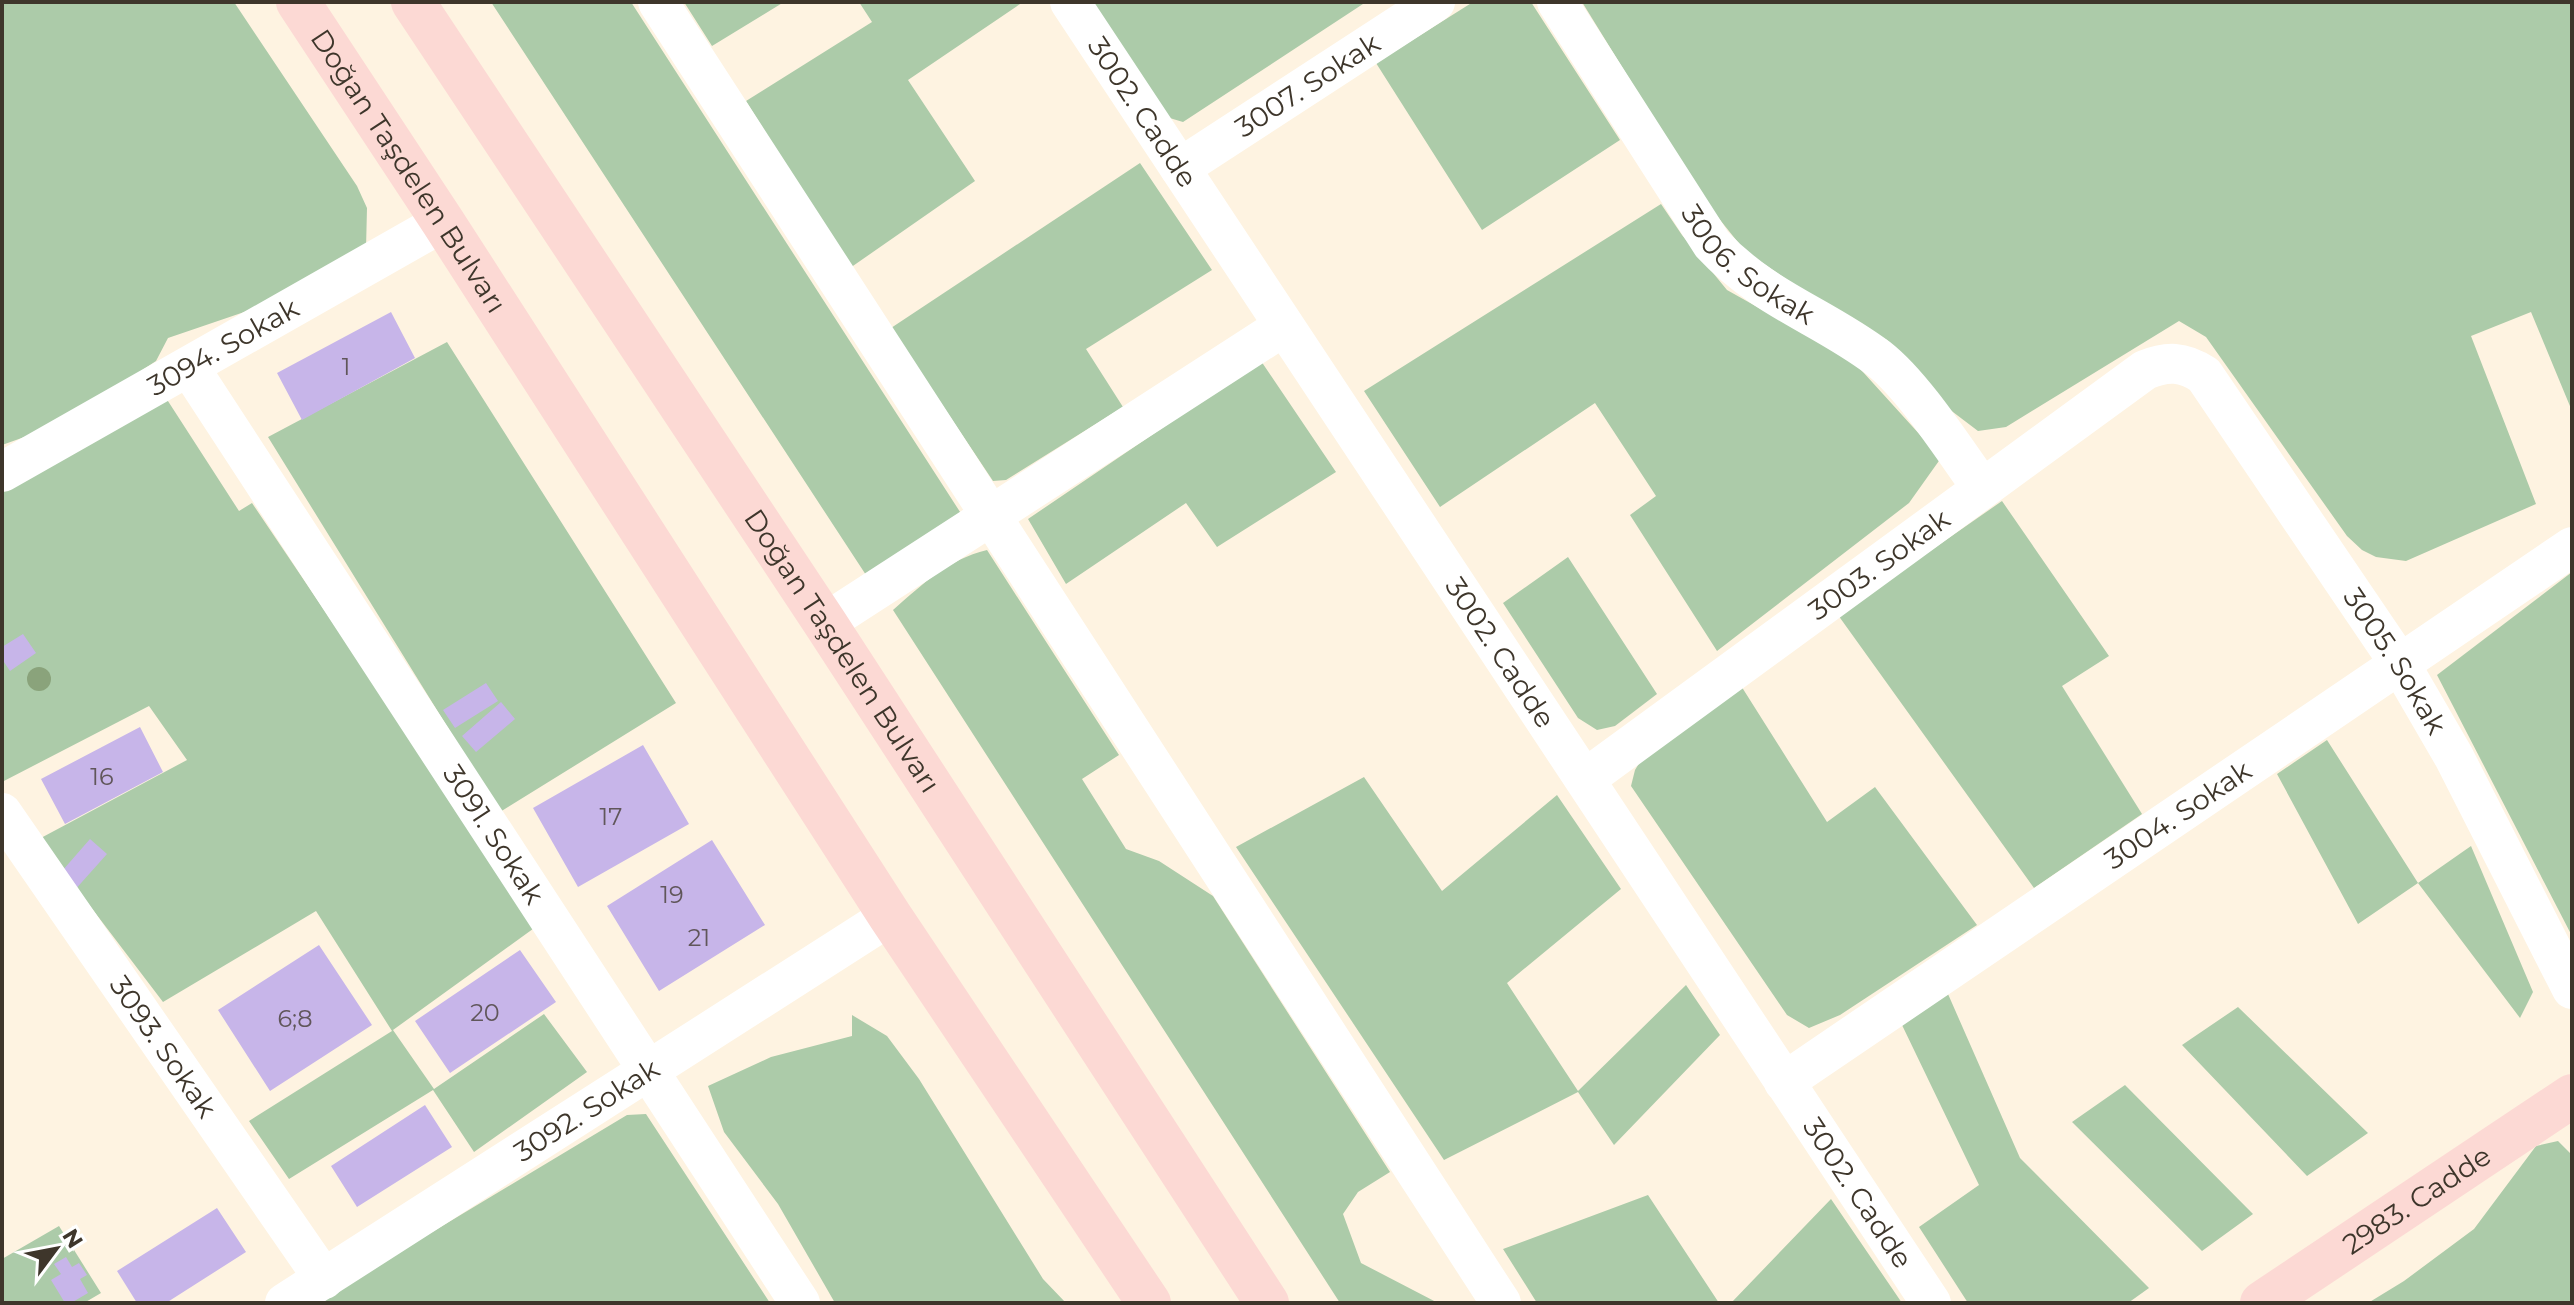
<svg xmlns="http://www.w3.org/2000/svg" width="2574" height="1305" font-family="Montserrat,sans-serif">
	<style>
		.green { fill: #accba9 }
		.building { fill: #c7b5e9 }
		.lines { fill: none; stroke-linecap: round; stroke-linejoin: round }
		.street { stroke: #fff; stroke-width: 40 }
		.secondary { stroke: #fcd9d4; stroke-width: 44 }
		.tree { fill: #8aa37b }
		.labels { text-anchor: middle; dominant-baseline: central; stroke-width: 8; stroke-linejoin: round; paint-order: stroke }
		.number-label { font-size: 24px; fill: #60565a }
		.street-label { font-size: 28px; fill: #3e362b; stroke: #fff }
	</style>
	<rect width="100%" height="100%" fill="#fef3e1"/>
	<path class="green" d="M 2,2 L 234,2 L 357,186 L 367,208 L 366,249 L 262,306 L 168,338 L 156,361 L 61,424 L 2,445 Z
		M 491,2 L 631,2 L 962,515 L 866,575 Z
		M 684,2 L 784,2 L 712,46 Z
		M 859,2 L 1023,2 L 908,80 L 975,181 L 850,268 L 746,101 L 872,22 Z
		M 1082,2 L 1366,2 L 1183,122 L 1153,113 Z
		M 1473,2 L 1531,2 L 1620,140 L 1482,230 L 1376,63 Z
		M 1582,2 L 2572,2 L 2572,411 L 2531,312 L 2471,336 L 2536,504 L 2406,561 L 2376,557 L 2362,550 L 2347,536 L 2206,337 L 2179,321 L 2006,427 L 1978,431 L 1949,409 L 1887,340 L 1829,308 L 1745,251 L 1704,200 Z
		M 1140,163 L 1212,270 L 1086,349 L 1123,407 L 1006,480 L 993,481 L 891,328 Z
		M 1661,204 L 1682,235 L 1727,290 L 1853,361 L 1941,458 L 1909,503 L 1717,651 L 1630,515 L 1656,496 L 1595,403 L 1440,507 L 1364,391 Z
		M 447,342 L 676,703 L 500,812 L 268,437 Z
		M 1261,361 L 1336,472 L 1217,547 L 1186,503 L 1066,584 L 1028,519 Z
		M 166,398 L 239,511 L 252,503 L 537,926 L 393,1030 L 434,1089 L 544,1014 L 587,1072 L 474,1152 L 433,1090 L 289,1179 L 249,1121 L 392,1031 L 316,911 L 163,1002 L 39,839 L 187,760 L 149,706 L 2,782 L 2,490 Z
		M 2002,501 L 2109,656 L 2062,686 L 2142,814 L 2034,888 L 1838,615 Z
		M 987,550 L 1119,755 L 1082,779 L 1126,849 L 1159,861 L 1213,896 L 1390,1172 L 1358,1192 L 1343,1214 L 1361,1263 L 1438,1303 L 1340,1303 L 893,610 C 924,583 947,560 987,550 Z
		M 1568,557 L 1657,694 L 1615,726 L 1597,730 L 1578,718 L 1503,603 Z
		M 2572,572 L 2572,936 L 2437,675 Z
		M 1738,681 L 1827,822 L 1875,787 L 1977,925 L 1840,1015 L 1809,1028 L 1787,1015 L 1631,786 L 1635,770 L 1649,747 Z
		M 2327,740 L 2418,883 L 2471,846 L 2533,992 L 2520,1018 L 2418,883 L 2358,924 L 2277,774 Z
		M 1364,777 L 1442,891 L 1557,795 L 1621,889 L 1507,983 L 1578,1091 L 1686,985 L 1720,1035 L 1614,1145 L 1578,1092 L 1444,1160 L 1236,847 Z
		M 1948,994 L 2020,1158 L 2149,1288 L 2128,1303 L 1968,1303 L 1919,1227 L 1979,1185 L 1902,1025 Z
		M 2238,1007 L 2368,1133 L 2307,1176 L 2182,1045 Z
		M 852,1015 L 887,1036 L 919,1079 L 1043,1279 L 1066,1303 L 835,1303 L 778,1204 L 724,1132 L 708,1086 L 771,1057 L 852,1036 Z
		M 2125,1085 L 2253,1214 L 2202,1251 L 2072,1122 Z
		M 646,1114 L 770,1303 L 314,1303 L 627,1115 Z
		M 2558,1141 L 2572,1155 L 2572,1303 L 2368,1303 L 2404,1281 L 2474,1229 L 2536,1146 Z
		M 1648,1195 L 1719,1303 L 1537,1303 L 1503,1249 Z
		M 1831,1199 L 1902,1303 L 1731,1303 Z
		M 59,1226 L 101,1293 L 84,1303 L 2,1303 L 2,1259 Z"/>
	<path class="building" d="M 391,312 L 415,358 L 302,420 L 277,373 Z
		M 23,634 L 36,653 L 10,671 L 2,659 L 2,647 Z
		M 486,683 L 498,701 L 455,728 L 443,710 Z
		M 501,702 L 515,719 L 476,752 L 462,736 Z
		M 140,727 L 163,772 L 65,824 L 41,779 Z
		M 643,745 L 689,824 L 578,887 L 533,808 Z
		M 90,839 L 107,854 L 73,892 L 56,878 Z
		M 712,840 L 765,925 L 659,991 L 607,906 Z
		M 319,945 L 372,1025 L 270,1091 L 218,1010 Z
		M 520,950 L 556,1002 L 450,1073 L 415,1021 Z
		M 425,1105 L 452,1147 L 357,1207 L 331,1166 Z
		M 217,1208 L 246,1252 L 166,1303 L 137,1303 L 117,1271 Z
		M 66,1257 L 72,1267 L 79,1263 L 87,1275 L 80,1279 L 88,1293 L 71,1303 L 65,1303 L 51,1280 L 61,1274 L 54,1264 Z"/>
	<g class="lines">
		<g class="street">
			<path d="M 658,2 L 1501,1303"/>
			<path id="s1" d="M 1070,2 L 1931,1303"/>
			<path id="s2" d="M 1557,2 L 1712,244 C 1764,300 1821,315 1878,358 C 1914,386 1955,451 1982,488"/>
			<path id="s3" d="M 1180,168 L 1435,2"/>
			<path id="s4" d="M 189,367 L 800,1303"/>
			<path id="s5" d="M 2,472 L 443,222"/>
			<path d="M 825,623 L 1284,326"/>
			<path id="s6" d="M 1585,779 L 2145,370 C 2167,361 2183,361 2204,375 L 2400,664 L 2454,757 L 2572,989"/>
			<path id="s7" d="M 2,813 L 324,1279"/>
			<path id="s8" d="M 1784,1082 L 2572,547"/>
			<path id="s9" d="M 285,1303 L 890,916"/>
		</g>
		<g class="secondary">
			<path id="s10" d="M 298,2 L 443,222 L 890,916 L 1149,1303"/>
			<path id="s11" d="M 413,2 L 825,623 L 1267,1303"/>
			<path id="s12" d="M 2262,1303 L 2572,1096"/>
		</g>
	</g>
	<circle class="tree" cx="39" cy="679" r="12"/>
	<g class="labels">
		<g class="number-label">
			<text x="346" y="366">1</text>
			<text x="102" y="776">16</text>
			<text x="611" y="816">17</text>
			<text x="672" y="894">19</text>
			<text x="699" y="937">21</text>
			<text x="485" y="1012">20</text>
			<text x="295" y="1018">6;8</text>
		</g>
		<g class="street-label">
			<text stroke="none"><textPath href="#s3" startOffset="152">3007. Sokak</textPath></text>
			<text stroke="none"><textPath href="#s1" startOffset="132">3002. Cadde</textPath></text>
			<text stroke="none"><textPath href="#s10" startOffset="202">Doğan Taşdelen Bulvarı</textPath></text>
			<text stroke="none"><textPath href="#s2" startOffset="328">3006. Sokak</textPath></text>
			<text stroke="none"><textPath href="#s5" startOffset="254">3094. Sokak</textPath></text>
			<text stroke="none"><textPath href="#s6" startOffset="364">3003. Sokak</textPath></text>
			<text stroke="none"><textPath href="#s11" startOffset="778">Doğan Taşdelen Bulvarı</textPath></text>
			<text stroke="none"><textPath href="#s1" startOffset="780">3002. Cadde</textPath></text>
			<text stroke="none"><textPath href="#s6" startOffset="1100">3005. Sokak</textPath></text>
			<text stroke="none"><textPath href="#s8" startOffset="476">3004. Sokak</textPath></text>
			<text stroke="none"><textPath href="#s4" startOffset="558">3091. Sokak</textPath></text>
			<text stroke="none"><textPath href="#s7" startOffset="284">3093. Sokak</textPath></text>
			<text stroke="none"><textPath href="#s9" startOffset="358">3092. Sokak</textPath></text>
			<text stroke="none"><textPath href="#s1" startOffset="1428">3002. Cadde</textPath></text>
			<text stroke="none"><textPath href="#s12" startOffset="186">2983. Cadde</textPath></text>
		</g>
	</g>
	<rect width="2574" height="1305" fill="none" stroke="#3e362b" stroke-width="8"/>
	<g transform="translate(56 1249) rotate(58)" stroke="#ffffff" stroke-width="6" paint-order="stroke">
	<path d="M0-6L14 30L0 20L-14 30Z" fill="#3e362b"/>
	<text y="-12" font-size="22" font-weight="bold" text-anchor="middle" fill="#3e362b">N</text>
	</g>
</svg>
